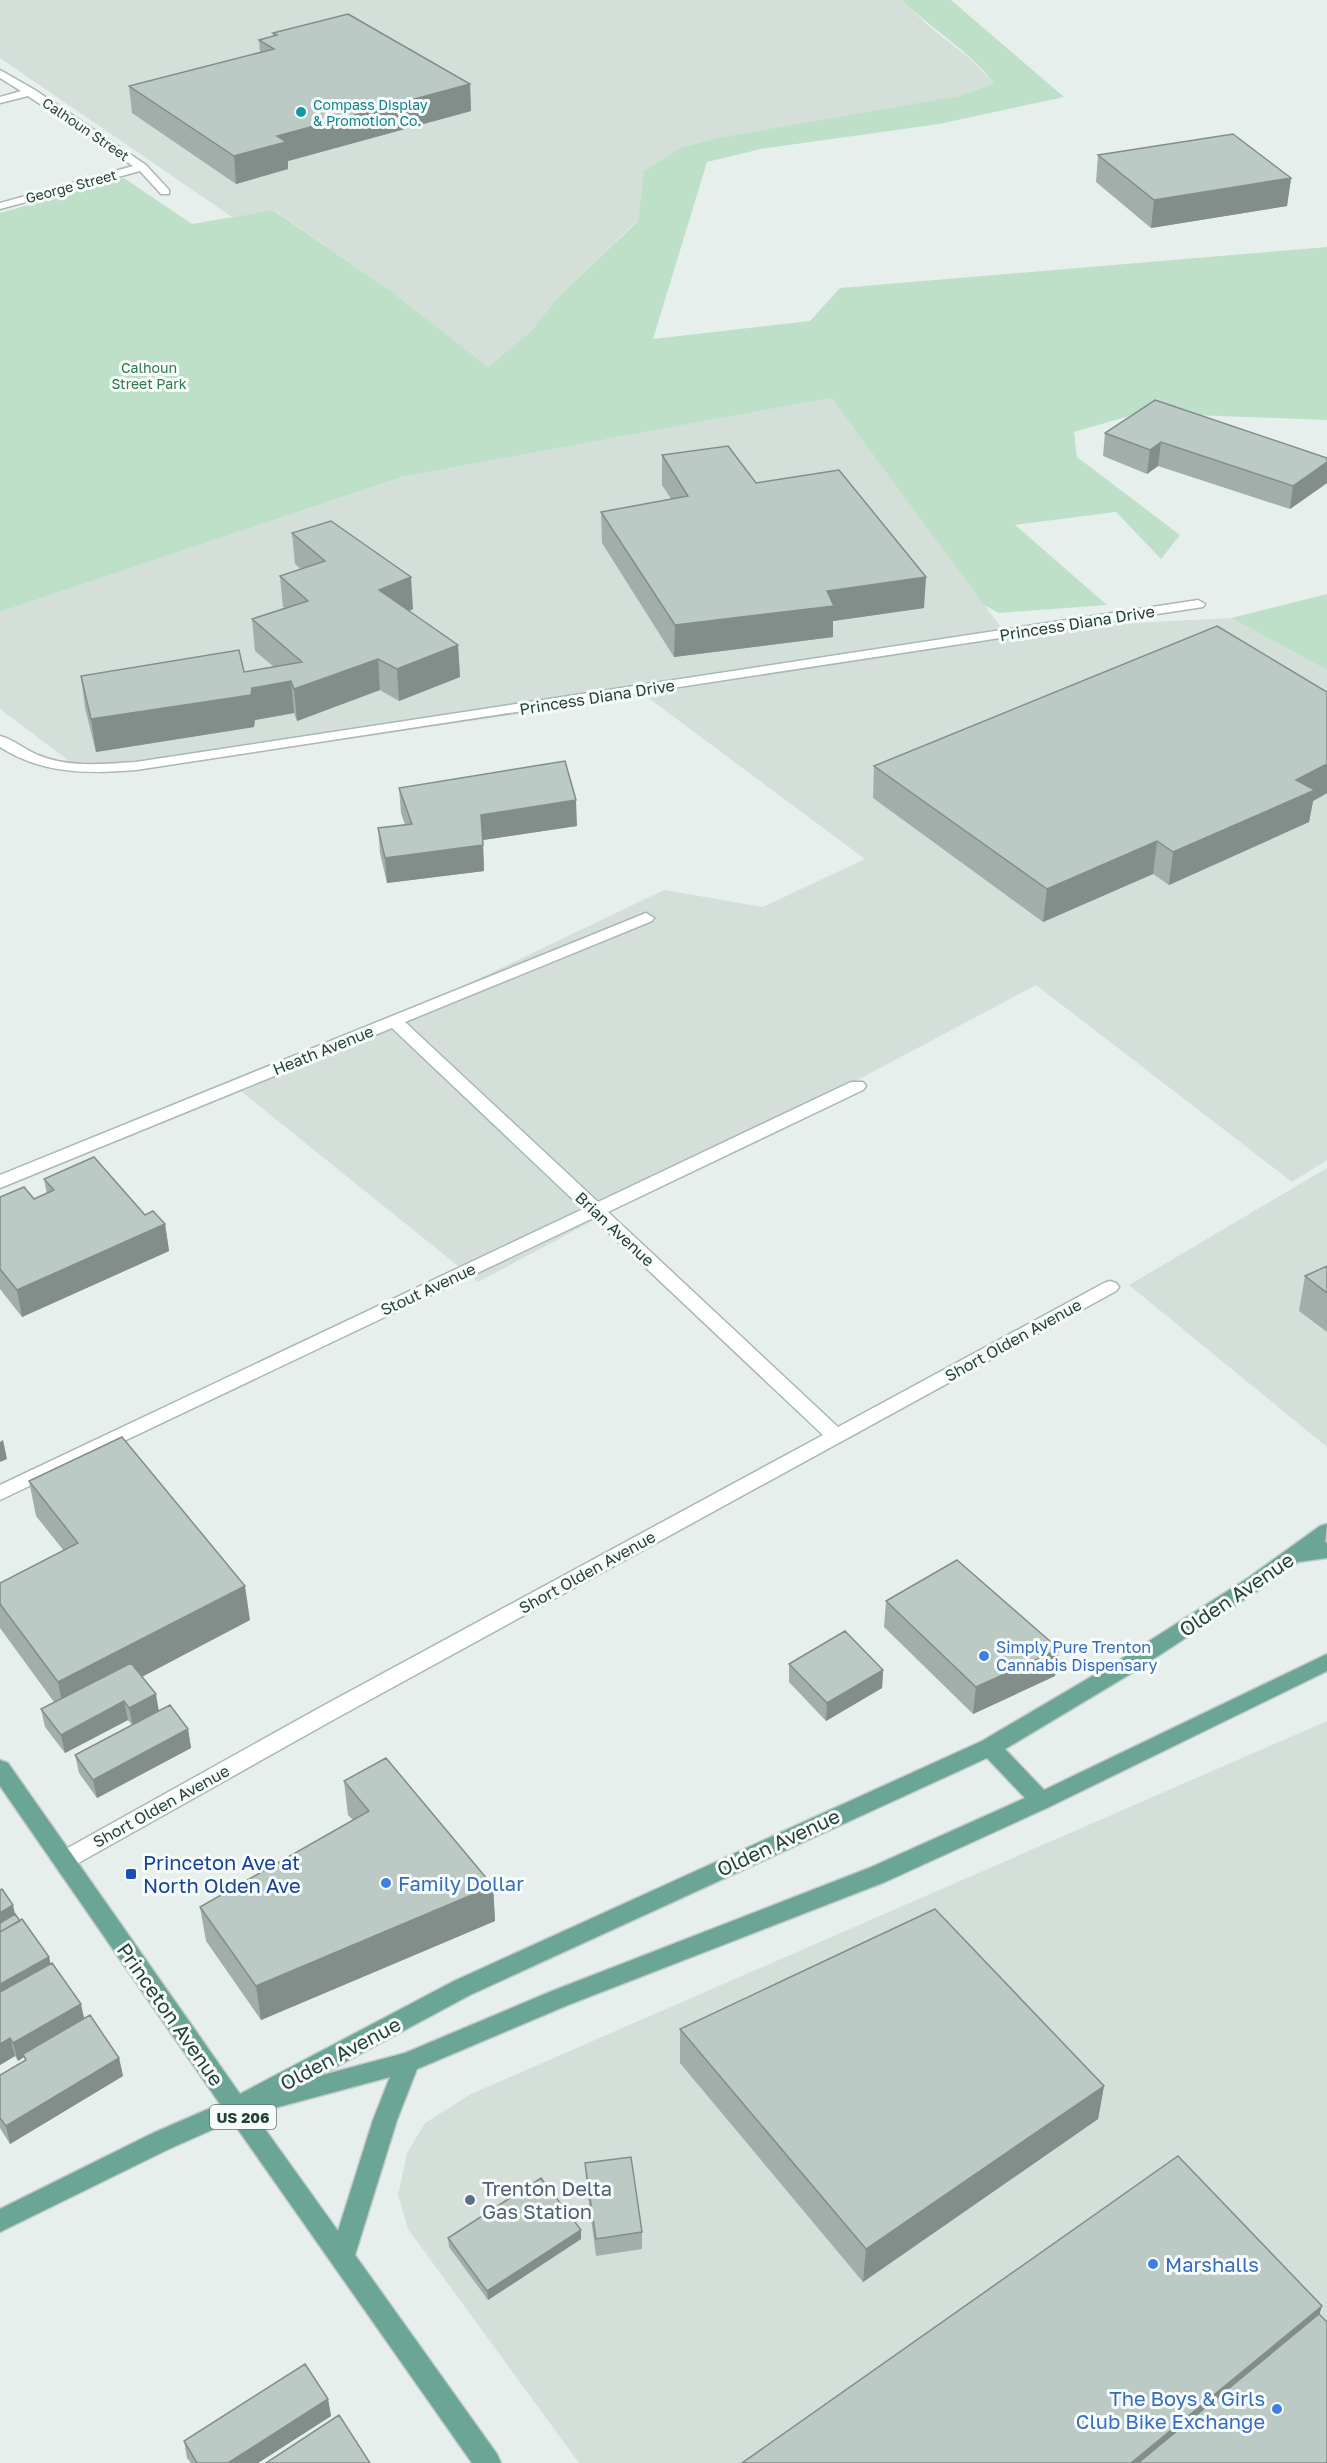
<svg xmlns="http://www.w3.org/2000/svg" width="1327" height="2463" font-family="'Golos Text',sans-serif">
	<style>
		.built { fill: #d4dfda }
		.green { fill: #bfe0c8 }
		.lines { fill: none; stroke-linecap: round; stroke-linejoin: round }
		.minor-casing { stroke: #a8b8b2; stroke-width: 3 }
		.major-casing { stroke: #c2cac8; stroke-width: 3 }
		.minor { fill: #fff; fill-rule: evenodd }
		.major { fill: #6aa596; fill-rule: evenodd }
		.wall { fill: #a1aea9 }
		.shaded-wall { fill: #838d89 }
		.building { fill: #bbcac4; stroke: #838d89; stroke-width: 1.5 }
		.culture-dot { fill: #0f9aa8; stroke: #f7fbf9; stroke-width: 2 }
		.shop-dot { fill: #3f7fe0; stroke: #f7fbf9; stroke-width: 2 }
		.transit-dot { fill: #1a4fb4; stroke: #f7fbf9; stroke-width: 2 }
		.service-dot { fill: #5c6f8a; stroke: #f7fbf9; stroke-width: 2 }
		.labels { text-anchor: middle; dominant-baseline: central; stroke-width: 6; stroke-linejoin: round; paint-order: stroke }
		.far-culture-label { font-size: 14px; fill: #0d838f; stroke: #f7fbf9; text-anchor: start }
		.far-street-label { font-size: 14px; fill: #24423a; stroke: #f7fbf9 }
		.far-park-label { font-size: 14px; fill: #2d7a4b; stroke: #f7fbf9 }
		.shield { fill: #f7fbf9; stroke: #637a73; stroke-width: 1.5 }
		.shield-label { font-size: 15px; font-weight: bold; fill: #24423a }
		.street-label { font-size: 16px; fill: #24423a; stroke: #f7fbf9 }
		.shop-label { font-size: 16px; fill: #366cbe; stroke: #f7fbf9; text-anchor: start }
		.near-street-label { font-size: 20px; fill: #24423a; stroke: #f7fbf9 }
		.near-transit-label { font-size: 20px; fill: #164399; stroke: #f7fbf9; text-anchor: start }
		.near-shop-label { font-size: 20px; fill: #366cbe; stroke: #f7fbf9; text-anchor: start }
		.near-service-label { font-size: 20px; fill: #4e5e75; stroke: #f7fbf9; text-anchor: start }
	</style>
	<rect width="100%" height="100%" fill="#e6efeb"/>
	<path class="built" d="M 0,0 L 901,0 L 930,27 L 969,58 L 994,83 L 959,96 L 644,172 L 638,220 L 557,298 L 532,330 L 488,367 L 391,291 L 274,210 L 232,217 L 0,58 Z
		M 831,398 L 1008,637 L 1075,626 L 1231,618 L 1327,670 L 1327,1160 L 1292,1182 L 1036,985 L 478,1282 L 242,1092 L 664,890 L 763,907 L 865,859 L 647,697 L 85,773 L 0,709 L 0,612 L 402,477 Z
		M 1327,1168 L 1327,1447 L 1129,1285 Z
		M 1327,1721 L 1327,2463 L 579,2463 L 408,2229 L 398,2195 L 407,2153 L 425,2123 L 471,2094 Z"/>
	<path class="green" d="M 901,0 L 951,0 L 1064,97 L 939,124 L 761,149 L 707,162 L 653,339 L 810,321 L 840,288 L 1327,247 L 1327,420 L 1140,413 L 1074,432 L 1077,457 L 1180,535 L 1161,559 L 1116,512 L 1015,525 L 1107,605 L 999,613 L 984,605 L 831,398 L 402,477 L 0,612 L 0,213 L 124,178 L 192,224 L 273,210 L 391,291 L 488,367 L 532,330 L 557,298 L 638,221 L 644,171 L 681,148 L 718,138 L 959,96 L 994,83 C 969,51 931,28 901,0 Z
		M 1327,594 L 1327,670 L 1231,618 Z"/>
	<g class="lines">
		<defs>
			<path id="minor" d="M 0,70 L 35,90 L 146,165 L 169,190 L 169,194 L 161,194 L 140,171 L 0,209 L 0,203 L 133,166 L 28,96 L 0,103 L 0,97 L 21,91 L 0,78 Z
				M 1198,600 L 1205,604 L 1203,607 L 136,770 C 87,774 42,774 0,747 L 0,736 C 13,739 25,750 38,755 C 68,768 104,764 136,762 Z
				M 646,913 L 654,918 L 652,921 L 405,1022 L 598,1202 L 851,1082 L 863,1082 L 866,1086 L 863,1090 L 608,1212 L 838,1427 L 1104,1283 L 1110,1281 L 1116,1283 L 1119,1287 L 1116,1291 L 333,1720 L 73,1866 L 65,1869 L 57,1866 L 54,1860 L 57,1854 L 319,1708 L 823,1435 L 593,1218 L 0,1500 L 0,1485 L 583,1209 L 392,1028 L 0,1188 L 0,1175 Z"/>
			<path id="major" d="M 1327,1524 L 1325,1543 L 1327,1542 L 1327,1558 L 1298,1562 L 1262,1588 L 1132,1673 L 1005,1749 L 1044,1790 L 1327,1654 L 1327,1671 L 1049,1807 L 885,1882 L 568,2005 L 417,2069 L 397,2120 L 355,2255 L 497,2454 L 501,2463 L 472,2463 L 232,2121 L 169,2149 L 0,2232 L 0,2209 L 153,2133 L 220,2104 L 0,1786 L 0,1760 L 8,1763 L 240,2094 L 454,1981 L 982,1741 L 1118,1661 L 1248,1578 L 1320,1526 ZM 987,1758 L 1025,1798 L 869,1868 L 552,1991 L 405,2053 L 319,2076 L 470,1995 ZM 390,2077 L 373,2120 L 338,2231 L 252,2111 L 259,2108 L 267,2110 Z"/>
		</defs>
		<use href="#minor" class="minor-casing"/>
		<use href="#major" class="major-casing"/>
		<use href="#minor" class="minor"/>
		<use href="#major" class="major"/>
	</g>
	<path class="wall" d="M 273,33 L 470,84 L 471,111 L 288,161 L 288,169 L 236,184 L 132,113 L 129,86 L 260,53 L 259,40 L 273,36 Z
		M 1098,155 L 1291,178 L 1287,206 L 1151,228 L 1096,182 Z
		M 1105,433 L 1327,458 L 1327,483 L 1290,509 L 1158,466 L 1147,474 L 1103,456 Z
		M 662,455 L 756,483 L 924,608 L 833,621 L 833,637 L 674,657 L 602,543 L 601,512 L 671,499 L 662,485 Z
		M 292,533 L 413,609 L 409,611 L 458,645 L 460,677 L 399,701 L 380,690 L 297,721 L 294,713 L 255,720 L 254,727 L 96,752 L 85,708 L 81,676 L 244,672 L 274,667 L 255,651 L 252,619 L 285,608 L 283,607 L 280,576 L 301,569 L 295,564 Z
		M 1327,692 L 1327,793 L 1313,801 L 1309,822 L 1169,885 L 1153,874 L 1043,922 L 873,798 L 874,766 Z
		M 399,788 L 577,826 L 483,840 L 484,871 L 387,883 L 380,853 L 378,828 L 405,825 L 401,813 Z
		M 44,1179 L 145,1215 L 165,1224 L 169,1251 L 22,1317 L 0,1289 L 0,1197 L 34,1199 L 47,1194 Z
		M 1327,1266 L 1327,1332 L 1299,1311 L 1305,1276 Z
		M 29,1481 L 250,1620 L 142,1677 L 159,1711 L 188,1729 L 191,1748 L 97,1798 L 79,1773 L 75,1755 L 132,1725 L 128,1720 L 65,1753 L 45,1727 L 41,1709 L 54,1702 L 0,1628 L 0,1583 L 64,1551 L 36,1516 Z
		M 886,1601 L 1059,1649 L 1055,1676 L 973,1714 L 884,1627 Z
		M 789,1664 L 883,1670 L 882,1688 L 826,1721 L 789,1682 Z
		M 344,1781 L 493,1886 L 495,1921 L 261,2020 L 206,1941 L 200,1907 L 353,1820 L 348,1815 Z
		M 0,1889 L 20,1921 L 49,1957 L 50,1963 L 84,2018 L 119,2058 L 123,2076 L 10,2144 L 0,2128 L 0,2075 L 25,2061 L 24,2057 L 18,2061 L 15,2056 L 0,2065 Z
		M 680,2029 L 1104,2086 L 1098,2119 L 863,2282 L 680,2063 Z
		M 585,2163 L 642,2232 L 642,2249 L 596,2256 L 586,2181 Z
		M 448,2238 L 581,2239 L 488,2300 L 449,2247 Z
		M 328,2399 L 331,2416 L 258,2463 L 191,2463 L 187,2458 L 184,2441 Z"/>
	<path class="shaded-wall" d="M 470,84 L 471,111 L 288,161 L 288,169 L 236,184 L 234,156 L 277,136 Z
		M 1291,178 L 1287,206 L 1151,228 L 1154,200 Z
		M 1161,442 L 1158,466 L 1147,474 L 1150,450 Z
		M 1327,462 L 1327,483 L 1290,509 L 1293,486 Z
		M 411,577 L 413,609 L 382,621 L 379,590 Z
		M 926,577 L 924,608 L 833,621 L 833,637 L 674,657 L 675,625 L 827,591 Z
		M 458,645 L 460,677 L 399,701 L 397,669 Z
		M 378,659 L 380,690 L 297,721 L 294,689 Z
		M 291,681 L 294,713 L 255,720 L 254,727 L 96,752 L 91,719 L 252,688 Z
		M 1327,764 L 1327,793 L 1313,801 L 1309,822 L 1169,885 L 1173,852 L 1296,780 Z
		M 576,800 L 577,826 L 483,840 L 481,815 Z
		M 1157,841 L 1153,874 L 1043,922 L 1047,889 Z
		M 483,845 L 484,871 L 387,883 L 385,858 Z
		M 165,1224 L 169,1251 L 22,1317 L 17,1290 Z
		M 3,1440 L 7,1459 L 0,1462 L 0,1442 Z
		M 245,1586 L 250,1620 L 65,1717 L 58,1682 Z
		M 1059,1649 L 1055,1676 L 973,1714 L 976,1687 Z
		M 883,1670 L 882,1688 L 826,1721 L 827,1703 Z
		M 156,1694 L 159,1712 L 133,1726 L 129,1708 Z
		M 124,1701 L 128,1720 L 65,1753 L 61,1735 Z
		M 188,1729 L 191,1748 L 97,1798 L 93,1780 Z
		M 493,1886 L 495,1921 L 261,2020 L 256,1986 Z
		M 13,1905 L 17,1923 L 0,1933 L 0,1913 Z
		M 49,1957 L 53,1975 L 0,2005 L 0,1984 Z
		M 81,2004 L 85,2022 L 23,2054 L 24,2057 L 18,2061 L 13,2043 Z
		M 10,2038 L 15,2056 L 0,2065 L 0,2044 Z
		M 119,2058 L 123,2076 L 10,2144 L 6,2126 Z
		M 1104,2086 L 1098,2119 L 863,2282 L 866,2249 Z
		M 581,2230 L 581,2239 L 488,2300 L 487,2291 Z
		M 1322,2306 L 1312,2339 L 1162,2463 L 1131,2463 Z
		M 328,2399 L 331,2416 L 258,2463 L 228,2463 Z"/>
	<path class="building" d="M 348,14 L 470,84 L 277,136 L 286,142 L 234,156 L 129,86 L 274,49 L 259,40 L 277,35 L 273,33 Z
		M 1233,134 L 1291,178 L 1154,200 L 1098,155 Z
		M 1155,400 L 1327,458 L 1327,462 L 1293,486 L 1161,442 L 1150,450 L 1105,433 Z
		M 728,446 L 756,483 L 839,470 L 926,577 L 827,591 L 834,606 L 675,625 L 601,512 L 688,496 L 662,455 Z
		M 331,521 L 411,577 L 379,590 L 458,645 L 397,669 L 378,659 L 294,689 L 291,681 L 252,688 L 251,695 L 91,719 L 81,676 L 239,650 L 244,672 L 302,662 L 252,619 L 308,601 L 280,576 L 325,561 L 292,533 Z
		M 1217,626 L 1327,692 L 1327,764 L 1296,780 L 1315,790 L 1173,852 L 1157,841 L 1047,889 L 874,766 Z
		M 565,761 L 576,800 L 481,815 L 483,845 L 385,858 L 378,828 L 412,824 L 399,788 Z
		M 94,1157 L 145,1215 L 153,1211 L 165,1224 L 17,1290 L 0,1269 L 0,1197 L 24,1187 L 34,1199 L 54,1190 L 44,1179 Z
		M 1327,1266 L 1327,1293 L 1305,1276 Z
		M 122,1437 L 245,1586 L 58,1682 L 0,1604 L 0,1583 L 78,1543 L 29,1481 Z
		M 957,1560 L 1059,1649 L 976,1687 L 886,1601 Z
		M 845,1631 L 883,1670 L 827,1703 L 789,1664 Z
		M 131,1663 L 156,1694 L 129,1708 L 124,1701 L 61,1735 L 41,1709 Z
		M 170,1705 L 188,1729 L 93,1780 L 75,1755 Z
		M 386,1758 L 493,1886 L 256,1986 L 200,1907 L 369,1811 L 344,1781 Z
		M 2,1889 L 13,1905 L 0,1913 L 0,1890 Z
		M 935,1909 L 1104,2086 L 866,2249 L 680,2029 Z
		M 15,1914 L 20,1921 L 0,1932 L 0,1923 Z
		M 22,1919 L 49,1957 L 0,1984 L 0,1932 Z
		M 52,1963 L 81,2004 L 13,2043 L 10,2038 L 0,2044 L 0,1992 Z
		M 90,2015 L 119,2058 L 6,2126 L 0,2118 L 0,2075 L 26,2060 L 23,2054 Z
		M 1178,2156 L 1322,2306 L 1131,2463 L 742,2463 Z
		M 631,2157 L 642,2232 L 596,2239 L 585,2163 Z
		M 541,2178 L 581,2230 L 487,2291 L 448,2238 Z
		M 1319,2314 L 1327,2322 L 1327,2462 L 1326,2463 L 1138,2463 Z
		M 305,2364 L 328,2399 L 228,2463 L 197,2463 L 184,2441 Z
		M 339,2415 L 370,2463 L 266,2463 Z"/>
	<circle class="culture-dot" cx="301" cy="112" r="6"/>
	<g class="shop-dot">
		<circle cx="984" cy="1656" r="6"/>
		<circle cx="386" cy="1883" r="6"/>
		<circle cx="1153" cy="2264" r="6"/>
		<circle cx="1277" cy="2409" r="6"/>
	</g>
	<rect class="transit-dot" x="125" y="1868" width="12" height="12" rx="3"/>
	<circle class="service-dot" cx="470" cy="2200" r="6"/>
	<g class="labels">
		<g class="far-culture-label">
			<text x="313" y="104">Compass Display<tspan x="313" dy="16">&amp; Promotion Co.</tspan></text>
		</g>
		<g class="far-street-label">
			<text transform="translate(86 129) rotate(34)">Calhoun Street</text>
			<text transform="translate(71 186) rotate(-15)">George Street</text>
		</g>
		<g class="far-park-label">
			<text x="149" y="367">Calhoun<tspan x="149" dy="16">Street Park</tspan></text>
		</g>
		<rect class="shield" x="210" y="2105" width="66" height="24" rx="4.5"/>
		<g class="shield-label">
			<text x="243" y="2117">US 206</text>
		</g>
		<g class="street-label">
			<text transform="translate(1077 623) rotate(-9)">Princess Diana Drive</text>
			<text transform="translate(597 697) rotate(-9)">Princess Diana Drive</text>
			<text transform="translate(323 1050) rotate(-22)">Heath Avenue</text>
			<text transform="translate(615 1229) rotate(43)">Brian Avenue</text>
			<text transform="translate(428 1289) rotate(-25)">Stout Avenue</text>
			<text transform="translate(1013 1340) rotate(-29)">Short Olden Avenue</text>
			<text transform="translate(587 1572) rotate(-29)">Short Olden Avenue</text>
			<text transform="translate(161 1806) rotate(-29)">Short Olden Avenue</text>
		</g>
		<g class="shop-label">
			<text x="996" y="1647">Simply Pure Trenton<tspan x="996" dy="18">Cannabis Dispensary</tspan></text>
		</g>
		<g class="near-street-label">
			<text transform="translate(1236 1594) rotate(-34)">Olden Avenue</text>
			<text transform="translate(778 1842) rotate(-25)">Olden Avenue</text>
			<text transform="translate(171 2014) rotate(55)">Princeton Avenue</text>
			<text transform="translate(340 2053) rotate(-28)">Olden Avenue</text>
		</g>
		<g class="near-transit-label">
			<text x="143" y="1862">Princeton Ave at<tspan x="143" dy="23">North Olden Ave</tspan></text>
		</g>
		<g class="near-shop-label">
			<text x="398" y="1883">Family Dollar</text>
			<text x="1165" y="2264">Marshalls</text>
			<text x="1265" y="2398" text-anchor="end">The Boys &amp; Girls<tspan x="1265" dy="23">Club Bike Exchange</tspan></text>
		</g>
		<g class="near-service-label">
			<text x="482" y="2188">Trenton Delta<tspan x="482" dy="23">Gas Station</tspan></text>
		</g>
	</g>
</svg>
